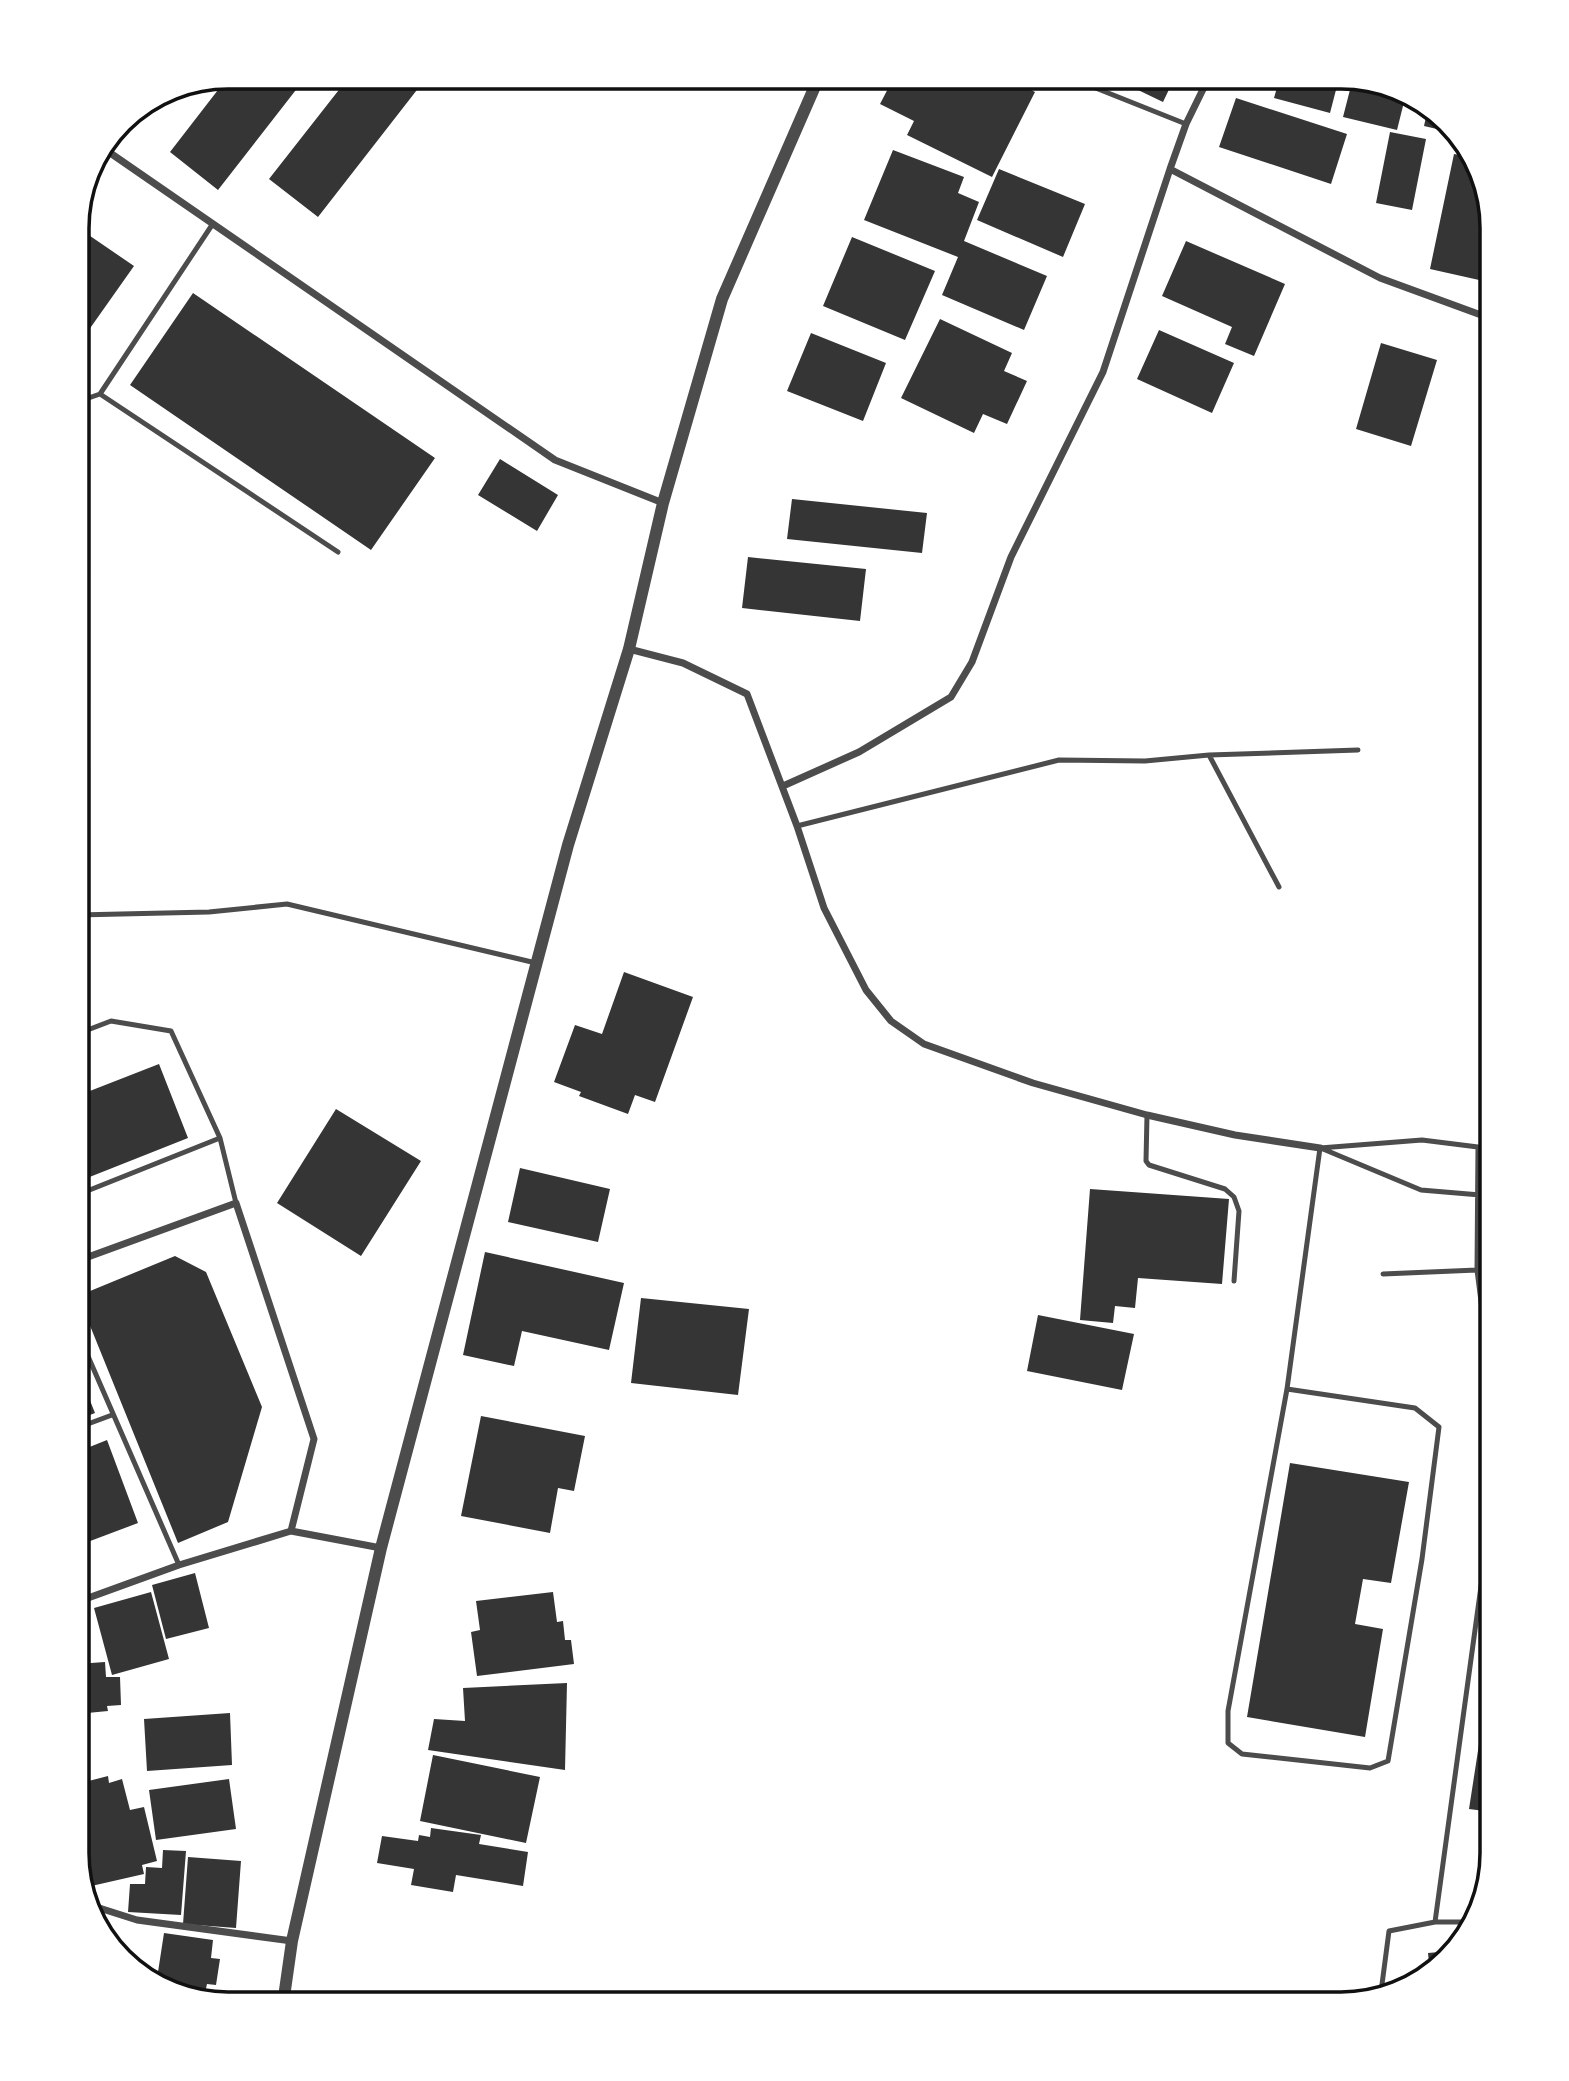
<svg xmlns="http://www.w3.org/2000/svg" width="1569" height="2081" font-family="Signika,sans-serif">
	<rect width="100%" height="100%" fill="#fff"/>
	<path fill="#353535" d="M228,77H306L218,190L170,152Z
		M349,77H427L318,217L269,179Z
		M894,77H1006L1035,92L992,177L907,135L914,121L880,104Z
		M1111,77H1175L1163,102Z
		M1280,77H1327L1325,83L1337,86L1330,113L1274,98Z
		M1353,78L1406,94L1397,130L1343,117Z
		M1236,98L1347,134L1331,184L1219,147Z
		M1428,108L1454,133L1424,126Z
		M1390,132L1426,139L1412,210L1376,203Z
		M893,150L964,177L958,193L979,202L964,241L1047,276L1024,330L942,295L958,257L864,220Z
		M1454,154L1471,157L1492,228V262L1488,282L1430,269Z
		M999,169L1085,204L1063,257L977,220Z
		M77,227L134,266L86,334L77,329Z
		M852,237L935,271L905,340L823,306Z
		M1186,241L1285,284L1254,356L1225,344L1232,327L1162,296Z
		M193,293L435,458L371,550L130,385Z
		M940,319L1012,353L1004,371L1027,381L1007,424L983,414L974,433L901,398Z
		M1159,330L1234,363L1212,413L1137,379Z
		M811,333L886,363L863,421L787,391Z
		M1381,343L1437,360L1411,446L1356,429Z
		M500,459L558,495L537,531L478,495Z
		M792,499L927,513L922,553L787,539Z
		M748,557L866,569L860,621L742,608Z
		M624,972L693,997L655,1102L635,1095L628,1114L579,1096L581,1092L554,1082L575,1025L602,1034Z
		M159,1064L188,1138L77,1182V1096Z
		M336,1109L421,1161L361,1256L277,1203Z
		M520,1168L610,1189L598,1242L508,1222Z
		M1090,1189L1229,1199L1222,1284L1138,1278L1135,1308L1115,1306L1113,1323L1080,1320Z
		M485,1252L624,1283L609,1350L522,1331L514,1366L463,1355Z
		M175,1256L206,1272L262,1407L228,1522L178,1543L78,1296Z
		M641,1298L749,1309L738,1395L631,1383Z
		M1038,1315L1134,1334L1122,1390L1027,1371Z
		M77,1368L95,1413L77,1420Z
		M481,1416L585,1436L574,1491L558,1488L550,1533L461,1516Z
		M107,1440L138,1523L77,1546V1452Z
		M1290,1463L1409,1482L1391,1583L1363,1579L1355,1624L1383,1629L1365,1737L1247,1717Z
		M195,1573L209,1628L166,1639L152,1585Z
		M151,1592L169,1659L112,1675L94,1608Z
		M553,1592L557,1622L563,1621L565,1640H571L574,1664L477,1676L471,1632L480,1630L476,1601Z
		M105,1662L106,1677H120L121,1705L107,1706L108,1711L77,1714V1664Z
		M1490,1673H1492V1812L1469,1809Z
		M567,1683L565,1770L428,1750L434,1719L465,1721L463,1688Z
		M230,1713L232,1765L147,1771L144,1719Z
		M433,1755L540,1777L526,1843L420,1821Z
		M108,1776L109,1783L122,1779L130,1810L144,1807L157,1861L142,1865L144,1874L87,1887L77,1853V1784Z
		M229,1779L236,1829L156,1840L149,1790Z
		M431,1828L481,1835L479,1844L528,1852L523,1886L456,1875L453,1892L411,1885L414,1869L377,1863L382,1836L418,1841L419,1835L430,1837Z
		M163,1850L186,1851L181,1915L128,1912L130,1884H145L146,1867L162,1868Z
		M188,1857L241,1861L236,1928L183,1924Z
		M164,1933L213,1940L211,1958L220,1959L216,1985L207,1984L204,1998L156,1985Z
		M1451,1951L1430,1973L1428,1953Z"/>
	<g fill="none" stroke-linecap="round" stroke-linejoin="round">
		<path stroke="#4c4c4c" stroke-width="5" d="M1068,77L1186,124
			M100,394L338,552
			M77,402L100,394L212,225
			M1209,755L1279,887
			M797,826L1059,760L1145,761L1209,755L1358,750
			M77,915L209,912L287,904L536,963
			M77,1034L111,1021L171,1031L220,1138L236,1203
			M1147,1115L1146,1161L1149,1165L1225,1189L1234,1197L1239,1211L1234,1281
			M1320,1148L1422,1140L1478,1147L1477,1270L1486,1341L1492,1357
			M1323,1149L1421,1190L1492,1196
			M77,1195L220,1138
			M1383,1274L1477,1270
			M77,1331L179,1565
			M1287,1389L1415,1408L1439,1427L1422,1559L1388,1761L1370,1768L1242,1754L1228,1743V1711L1287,1389L1320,1148
			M77,1428L112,1415
			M1435,1922L1492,1506
			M1381,1992L1389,1931L1435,1922H1473
			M631,2004L633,2001"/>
		<path stroke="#4c4c4c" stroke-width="7" d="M103,148L555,460L663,503
			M1170,169L1380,278L1492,319
			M629,649L683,663L747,694L797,826L824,908L866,990L891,1021L924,1044L1033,1083L1147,1115L1235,1135L1320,1148
			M783,786L859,752L951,697L972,662L1011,557L1103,372L1170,169L1186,124L1209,77
			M77,1261L236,1203L314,1439L291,1531
			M77,1602L179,1565L291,1531L381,1548
			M93,1906L137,1920L292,1941"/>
		<path stroke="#4c4c4c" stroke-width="12" d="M283,2004L292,1941L381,1548L568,845L629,649L663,503L722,299L819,77"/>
	</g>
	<path d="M0 0H1569V2081H0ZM228 89H1341A139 139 0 0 1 1480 228V1853A139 139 0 0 1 1341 1992H228A139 139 0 0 1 89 1853V228A139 139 0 0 1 228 89Z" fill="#fff" fill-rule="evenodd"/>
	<path fill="none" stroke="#111" stroke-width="3.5" d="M228 89H1341A139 139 0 0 1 1480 228V1853A139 139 0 0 1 1341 1992H228A139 139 0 0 1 89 1853V228A139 139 0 0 1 228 89Z"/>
</svg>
